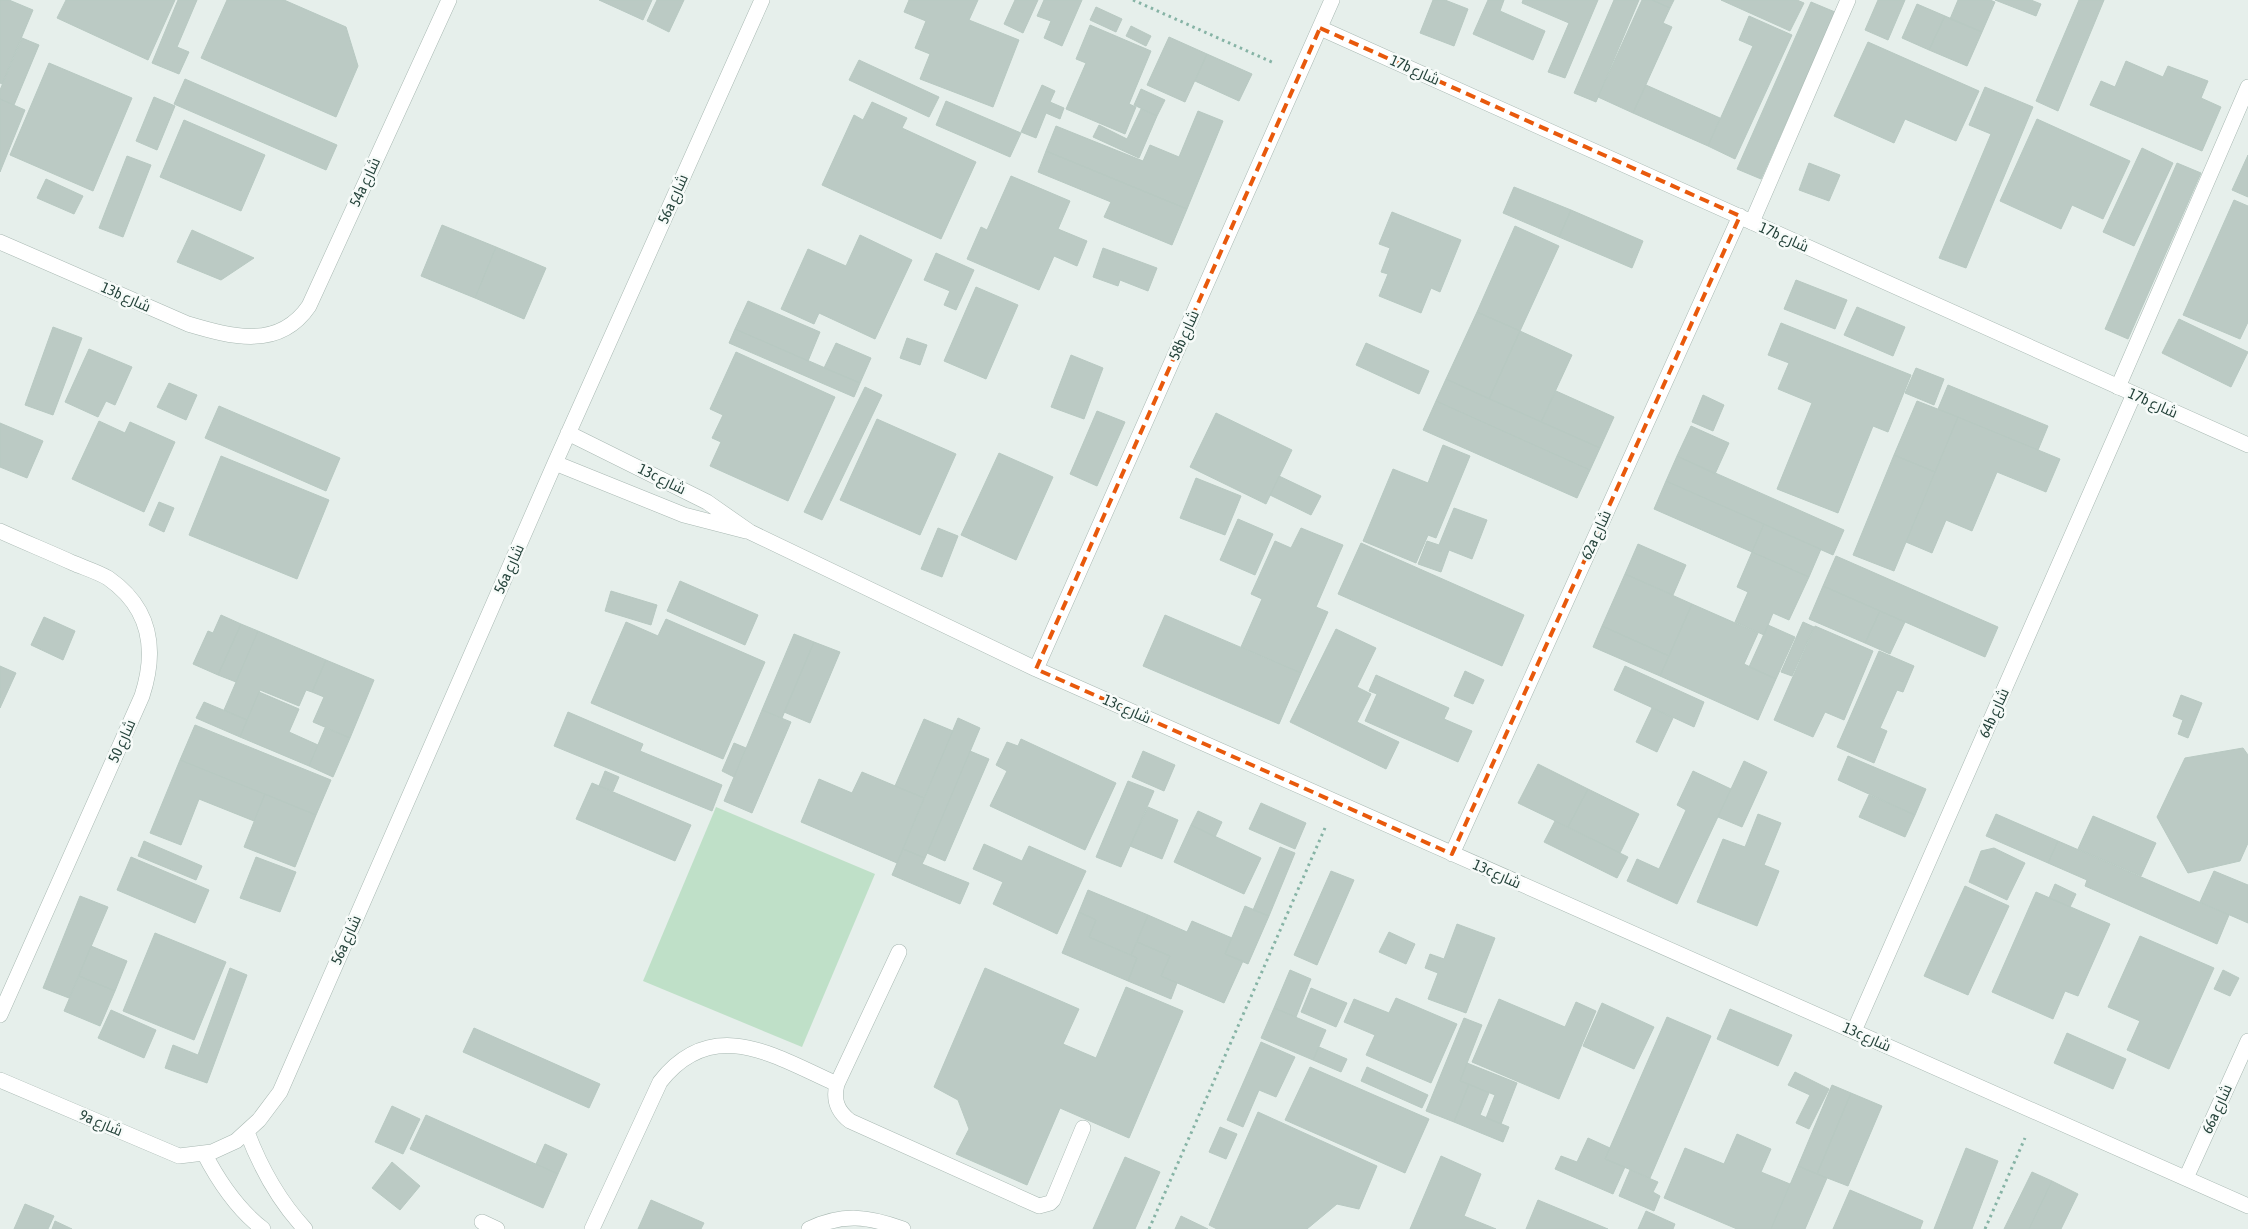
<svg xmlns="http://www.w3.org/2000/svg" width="2248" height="1229" font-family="'Asap Condensed',Cairo,sans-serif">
	<rect width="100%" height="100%" fill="#e6efeb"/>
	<path fill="#bfe0c8" d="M716,807L875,874L802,1047L643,981Z"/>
	<path fill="#bbcac4" stroke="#b8c9c2" d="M0,0H9L33,10L2,84L0,83Z
		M66,0H175L148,60L57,18Z
		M178,0H197L177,47L189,52L179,74L152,63Z
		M227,0H284L346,27L358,66L336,117L201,58Z
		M599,0H652L643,20Z
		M657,0H684L669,32L647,21Z
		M909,0H978L969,20L1019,40L993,107L920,79L930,54L915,48L926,21L904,12Z
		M1015,0H1038L1023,33L1004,24Z
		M1044,0H1082L1062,46L1044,38L1051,21L1037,16Z
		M1433,0H1445L1468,9L1454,46L1420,33Z
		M1488,0H1504L1500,11L1545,31L1533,60L1473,34Z
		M1523,0H1598L1565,78L1548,72L1569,23L1522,3Z
		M1614,0H1639L1596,102L1574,93Z
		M1642,0H1652L1670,8L1663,23L1672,27L1633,113L1598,97Z
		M1652,0H1674L1670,8Z
		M1721,0H1797L1804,3L1790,31Z
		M1878,0H1905L1888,40L1865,30Z
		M1958,0H1990L1995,2L1982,32L1950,19Z
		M1995,0H2031L2041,4L2036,16Z
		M2079,0H2104L2058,111L2036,101Z
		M1811,2L1835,12L1761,179L1737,169Z
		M1917,4L1945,16L1929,50L1902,38Z
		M1096,7L1122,19L1116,32L1090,20Z
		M1749,16L1792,35L1735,159L1708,146L1753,46L1739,40Z
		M1945,16L1982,32L1967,66L1929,50Z
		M1090,25L1151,51L1129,104L1136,107L1125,134L1066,109L1086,63L1076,59Z
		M1131,26L1151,36L1146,46L1126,36Z
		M1169,37L1207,54L1185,102L1147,85Z
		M22,38L39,45L14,105L0,99V90Z
		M1868,42L1979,91L1956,141L1905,119L1894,143L1834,116Z
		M1207,54L1252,74L1239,101L1195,81Z
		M859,60L939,97L929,117L849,80Z
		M2126,61L2163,77L2168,66L2208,81L2201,98L2221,107L2202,151L2090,105L2101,81L2115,87Z
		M49,63L132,98L93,191L10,155Z
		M185,79L337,145L326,170L174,104Z
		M1042,85L1055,91L1050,102L1064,108L1060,119L1046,113L1036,138L1021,132Z
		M1646,85L1720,118L1708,146L1633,113Z
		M1985,87L2033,107L1966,268L1939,258L1991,134L1969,125Z
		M1141,89L1165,100L1157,116L1134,105Z
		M154,97L175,106L157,150L136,141Z
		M0,99L25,110L0,172Z
		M946,101L1021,133L1010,157L936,125Z
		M872,102L907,118L902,128L976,162L941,239L822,185L854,115L863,120Z
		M1141,109L1157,116L1139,158L1093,137L1099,125L1127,139Z
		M1198,111L1223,121L1187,209L1046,151L1056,126L1143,161L1150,145L1179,157Z
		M2037,119L2130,161L2103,219L2072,205L2061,229L2000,201Z
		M184,120L265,155L241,211L160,177Z
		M2142,148L2173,163L2134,246L2103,232Z
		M1046,151L1187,209L1172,245L1104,217L1111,202L1038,172Z
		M2248,155V197L2232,190Z
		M127,156L151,165L123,237L99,228Z
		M1809,163L1840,175L1829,201L1799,190Z
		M2177,163L2201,173L2128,339L2105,329Z
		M1011,176L1070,201L1058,229L1087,241L1077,266L1054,256L1039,290L967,259L981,227L987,230Z
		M46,179L83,196L74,214L37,198Z
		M1514,187L1571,210L1559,237L1503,213Z
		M2234,200L2248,206V322L2240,339L2183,315Z
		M1571,210L1643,241L1632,268L1559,237Z
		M1392,212L1461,240L1440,292L1431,288L1421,313L1379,296L1388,274L1381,272L1390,248L1379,244Z
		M442,225L496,247L475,298L421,276Z
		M1515,226L1559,246L1520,331L1477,312Z
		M192,230L254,258L221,280L177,262Z
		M860,235L912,260L875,339L819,313L814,324L781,309L808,249L846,266Z
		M496,247L546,268L524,319L475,298Z
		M1103,248L1157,268L1148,291L1120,280L1118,286L1093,277Z
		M936,253L974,270L956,310L944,305L950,291L924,280Z
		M1796,280L1847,300L1835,329L1784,309Z
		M976,287L1018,305L986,379L944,361Z
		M748,301L820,332L808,361L735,329Z
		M1857,307L1905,327L1893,356L1844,335Z
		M1477,312L1520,331L1489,399L1446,379Z
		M2179,319L2248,352L2231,387L2162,353Z
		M1781,323L1911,375L1888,432L1873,426L1838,513L1777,489L1812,403L1778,389L1789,363L1768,355Z
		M53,327L82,338L53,415L25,405Z
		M735,329L860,383L854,397L729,343Z
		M1520,331L1572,355L1541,422L1489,399Z
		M907,338L927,345L920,365L900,358Z
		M836,343L871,358L860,383L824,368Z
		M1366,343L1429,371L1419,394L1356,365Z
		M89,349L132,367L115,405L106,401L98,417L65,402Z
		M736,352L835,397L788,501L710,466L721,442L712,438L723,415L710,409Z
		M1071,355L1103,368L1084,419L1051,407Z
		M1916,368L1944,379L1934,405L1905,393Z
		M1446,379L1600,448L1590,470L1436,401Z
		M169,383L197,395L186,420L157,407Z
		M1948,385L2048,426L2038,450L1938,409Z
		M865,387L882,395L822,520L804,512Z
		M1556,391L1614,417L1600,448L1541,422Z
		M1703,395L1724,405L1713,431L1692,422Z
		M1436,401L1590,470L1577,498L1423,430Z
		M1917,401L1958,417L1935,472L1894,455Z
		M219,406L340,458L326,491L205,438Z
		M1097,411L1125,422L1097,486L1070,474Z
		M1216,413L1292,450L1266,504L1190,467Z
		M1958,417L2060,459L2046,492L1997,472L1972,531L1946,520L1932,553L1906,542Z
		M877,419L956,454L920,535L840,500Z
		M99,421L125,433L130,422L175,442L144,512L72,479Z
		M0,423L43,441L27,478L0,467Z
		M1691,426L1729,443L1715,474L1677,456Z
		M1443,445L1470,456L1436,538L1428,535L1416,563L1363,541L1393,469L1428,483Z
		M999,453L1053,477L1016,560L961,535Z
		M1894,455L1935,472L1894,571L1853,555Z
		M221,456L329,500L297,579L189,535Z
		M1677,456L1844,530L1833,555L1666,481Z
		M1279,476L1321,496L1311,515L1270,495Z
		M1196,478L1241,496L1225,535L1180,518Z
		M1666,481L1764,524L1752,552L1654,509Z
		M159,502L174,508L164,532L149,525Z
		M1454,508L1487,520L1472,559L1449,550L1441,572L1418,564L1427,541L1439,545Z
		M1238,519L1273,534L1255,575L1220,560Z
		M1764,524L1821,549L1809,577L1752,552Z
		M938,528L958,536L942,577L921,569Z
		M1301,528L1343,545L1316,607L1328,612L1301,673L1241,647L1262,599L1251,594L1275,541L1291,548Z
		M1361,543L1524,615L1502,666L1338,594Z
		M1638,544L1686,565L1673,595L1625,574Z
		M1752,552L1809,577L1789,620L1773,613L1764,635L1735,622L1748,592L1737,587Z
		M1836,556L1998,627L1985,657L1823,586Z
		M1625,574L1692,604L1669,656L1602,626Z
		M680,581L758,615L745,645L667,611Z
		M1823,586L1880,611L1865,643L1809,619Z
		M611,591L657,605L651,625L605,611Z
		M1692,604L1758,633L1744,664L1776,679L1758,720L1660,676Z
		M1880,611L1905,622L1890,654L1865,643Z
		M221,615L241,624L218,675L193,664L208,631L213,633Z
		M1165,615L1301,673L1279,724L1143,666Z
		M44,617L75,631L63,660L31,645Z
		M666,619L765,662L723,759L591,703L626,622L658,636Z
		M1803,622L1814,627L1792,676L1781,672Z
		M241,624L258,631L236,682L218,675Z
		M1768,625L1795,637L1776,679L1749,667Z
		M1602,626L1669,656L1660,676L1593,647Z
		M1815,626L1873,651L1844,720L1825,712L1813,737L1774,720Z
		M1336,629L1376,648L1357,687L1371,694L1357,722L1399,742L1386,769L1290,722Z
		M258,631L326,660L312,692L306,690L299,706L260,690L247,720L224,710Z
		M794,634L814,642L782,718L762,710Z
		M814,642L840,652L810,723L784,712Z
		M1879,651L1914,666L1903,692L1897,690L1880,728L1887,731L1874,763L1837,747Z
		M326,660L374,680L350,738L313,722L324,697L312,692Z
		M0,666L16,673L0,708Z
		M1625,666L1704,702L1694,727L1614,690Z
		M1465,671L1484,680L1473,704L1454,696Z
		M1376,675L1449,708L1444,719L1472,731L1458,762L1365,721L1377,694L1369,691Z
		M259,692L299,709L289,732L318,745L309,766L240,737Z
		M2181,695L2202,703L2188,738L2178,734L2183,720L2173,716Z
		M204,702L247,720L240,737L196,718Z
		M1652,708L1673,718L1657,752L1636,742Z
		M762,710L791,722L752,813L724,801Z
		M568,712L643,744L640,751L722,785L712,811L554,746Z
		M958,718L980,728L925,858L903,849Z
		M924,719L953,731L924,798L895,786Z
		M195,725L331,780L316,815L180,760Z
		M325,728L350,738L333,777L309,766Z
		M1021,739L1116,783L1085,850L990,806L1007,771L996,765L1007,742L1018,746Z
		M734,743L746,748L734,777L722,771Z
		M2243,748L2248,755V843L2240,861L2188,873L2157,817L2185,758Z
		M970,751L989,759L945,861L927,853Z
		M1143,751L1175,765L1164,791L1132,777Z
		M1848,756L1926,789L1915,815L1838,780Z
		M180,760L265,794L254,821L199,799L181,845L150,833Z
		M1744,761L1767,772L1742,827L1718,817Z
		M1538,764L1588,789L1568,827L1518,803Z
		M605,771L619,777L613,791L599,786Z
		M1693,771L1731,789L1677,904L1627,881L1637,859L1659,869L1686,810L1677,805Z
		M862,772L924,798L897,863L801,822L819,779L852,793Z
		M1128,781L1154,791L1121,867L1096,857Z
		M592,783L691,825L675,861L576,819Z
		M1588,789L1639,814L1620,853L1568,827Z
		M265,794L316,815L295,867L244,847Z
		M1869,795L1915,815L1905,837L1859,817Z
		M1261,803L1306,823L1295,849L1249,829Z
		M1148,807L1178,820L1162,859L1130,846Z
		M1198,811L1222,822L1215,837L1191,825Z
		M1758,814L1781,823L1764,865L1779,871L1757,926L1697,902L1723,839L1745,847Z
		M1996,814L2058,841L2048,863L1986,836Z
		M2093,816L2156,843L2141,876L2078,849Z
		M1555,821L1628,857L1617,878L1544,842Z
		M1191,825L1261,858L1244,894L1174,862Z
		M144,841L202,866L196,880L138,856Z
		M2058,841L2229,915L2217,944L2085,886L2087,880L2048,863Z
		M984,844L1022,861L1029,846L1086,871L1057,934L993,904L1003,882L973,869Z
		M1280,847L1295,853L1269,916L1253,910Z
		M1994,848L2025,863L2007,900L1969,882L1981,851Z
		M903,849L925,858L922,864L969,883L960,904L892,875Z
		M131,857L209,890L195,923L117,890Z
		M256,857L296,872L280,912L240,898Z
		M1331,871L1354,880L1317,965L1294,955Z
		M2214,871L2248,885V923L2200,902Z
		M2055,884L2076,894L2070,907L2049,898Z
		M1965,886L2009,906L1968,995L1924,976Z
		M1088,890L1148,915L1131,955L1089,937L1096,920L1079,912Z
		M2036,892L2110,924L2078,996L2065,991L2053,1019L1992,992Z
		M80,896L108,907L69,998L43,988Z
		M1245,906L1269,916L1248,964L1225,954Z
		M1079,912L1096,920L1089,937L1137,958L1128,981L1062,953Z
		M1148,915L1187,932L1192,921L1232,938L1225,954L1243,961L1224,1003L1161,976L1170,956L1137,942Z
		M1457,924L1495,938L1466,1013L1428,999L1438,973L1425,968L1430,954L1444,959Z
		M1389,932L1415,944L1406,964L1379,952Z
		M155,933L226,962L194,1040L123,1011Z
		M2140,936L2214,968L2169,1069L2127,1050L2140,1021L2108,1007Z
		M1137,942L1170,956L1161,976L1177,983L1171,999L1128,981L1137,958L1131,955Z
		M91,946L127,961L115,991L79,976Z
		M230,968L247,975L207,1083L165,1068L173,1045L198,1055Z
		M985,968L1079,1009L1063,1044L1096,1058L1126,987L1183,1011L1129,1138L1060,1108L1027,1185L956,1154L969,1129L958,1100L934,1087Z
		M1290,970L1311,979L1296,1017L1274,1008Z
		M2223,970L2239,978L2230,996L2214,989Z
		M79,976L115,991L100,1026L64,1011Z
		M1311,988L1347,1003L1336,1027L1301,1012Z
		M1396,998L1457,1024L1431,1083L1366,1055L1375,1035L1344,1022L1354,999L1389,1013Z
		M1499,999L1565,1027L1576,1002L1596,1011L1559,1099L1472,1062Z
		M1602,1003L1654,1027L1634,1069L1583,1046Z
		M1274,1008L1326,1030L1313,1060L1261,1038Z
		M1730,1009L1792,1035L1778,1066L1717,1039Z
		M111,1010L156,1030L144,1058L98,1038Z
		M1667,1017L1711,1036L1650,1178L1605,1159Z
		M1464,1018L1482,1025L1460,1081L1469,1084L1454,1122L1426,1111Z
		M474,1028L600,1084L589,1108L463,1052Z
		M2067,1033L2126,1059L2113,1089L2054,1063Z
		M1261,1042L1295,1057L1276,1097L1259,1090L1243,1127L1227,1120Z
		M1319,1047L1347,1059L1341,1072L1313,1060Z
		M1467,1063L1517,1083L1501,1124L1486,1118L1495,1095L1460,1081Z
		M1310,1067L1429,1119L1405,1173L1285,1120Z
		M1367,1067L1428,1095L1422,1108L1361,1081Z
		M1795,1072L1829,1089L1809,1129L1796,1123L1810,1095L1788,1085Z
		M1469,1084L1489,1093L1480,1115L1509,1127L1503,1142L1454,1122Z
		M1832,1085L1851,1093L1817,1174L1798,1166Z
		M1851,1093L1882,1106L1848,1186L1817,1174Z
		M392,1106L420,1119L403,1154L375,1142Z
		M1258,1112L1377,1166L1359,1209L1337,1204L1307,1229H1217L1209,1225Z
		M426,1115L558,1174L543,1208L410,1149Z
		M1220,1127L1237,1134L1226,1159L1209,1152Z
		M1737,1134L1771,1149L1761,1172L1790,1184L1771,1229H1737L1664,1198L1685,1148L1724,1164Z
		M1588,1138L1610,1148L1605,1159L1625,1167L1613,1194L1555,1169L1561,1156L1577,1162Z
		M545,1144L567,1154L558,1174L536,1164Z
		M1966,1148L1998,1161L1972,1229H1934Z
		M1441,1156L1481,1174L1464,1216L1496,1229H1410Z
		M1125,1157L1160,1172L1135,1229H1093Z
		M392,1162L420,1186L400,1210L372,1188Z
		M1798,1166L1827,1178L1805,1229H1771Z
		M1630,1170L1658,1182L1653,1192L1660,1196L1654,1211L1619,1196Z
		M2032,1172L2052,1181L2029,1229H2004Z
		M2052,1181L2078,1194L2061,1229H2029Z
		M1850,1190L1923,1221L1920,1229H1833Z
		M651,1200L704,1223L701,1229H638Z
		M1538,1200L1608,1229H1526Z
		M25,1204L54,1216L48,1229H14Z
		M1646,1211L1675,1224L1673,1229H1638Z
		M1181,1216L1208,1229H1175Z
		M55,1221L72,1229H52Z"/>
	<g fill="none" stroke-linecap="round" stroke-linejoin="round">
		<defs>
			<path id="service" d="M1752,222L1848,0
				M2118,387L2248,87
				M899,952L837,1084C833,1100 837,1111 850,1121L1039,1206L1050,1203L1053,1200L1083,1128
				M482,1222L497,1229
				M592,1229L660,1082C713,1014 776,1057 837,1084"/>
			<path id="minor" d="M1320,28L2248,445
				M0,242L188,324C232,337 279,350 309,306L449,0
				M568,433L707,502L750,532L1036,669L2248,1206
				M555,463L684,515L746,531
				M0,531C24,542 49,552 73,563C85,568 98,572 108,578C151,608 157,650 142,696L0,1015
				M1036,669L1332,0
				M1452,854L1740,216
				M1854,1031L2134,394
				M0,1080L179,1156L212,1152L236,1141L259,1120L280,1092L555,463L762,0
				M247,1132C261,1169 278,1200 305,1229
				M204,1153C219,1182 237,1209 263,1229
				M2186,1178L2248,1041
				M809,1229C843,1213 868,1216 903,1229"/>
		</defs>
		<use href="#service" stroke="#a8b8b2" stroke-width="16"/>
		<use href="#minor" stroke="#a8b8b2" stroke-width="16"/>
		<path stroke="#86b3a5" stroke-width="3" stroke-dasharray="2.5 4" stroke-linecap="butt" d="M1133,0L1274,63
			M1149,1229L1325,828
			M1985,1229L2025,1138"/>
		<use href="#service" stroke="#fff" stroke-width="15"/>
		<use href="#minor" stroke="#fff" stroke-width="15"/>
	</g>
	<path fill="none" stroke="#e8590c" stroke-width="4" stroke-dasharray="10 6" stroke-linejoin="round" d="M1320,28L1740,216L1452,854L1036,669Z"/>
	<g text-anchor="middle" stroke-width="5" stroke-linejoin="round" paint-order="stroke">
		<g font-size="15" fill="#24423a" stroke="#f7fbf9">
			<text transform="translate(1415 70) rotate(24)" y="5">17b شارع</text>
			<text transform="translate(365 182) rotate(-65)" y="5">54a شارع</text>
			<text transform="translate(673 199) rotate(-66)" y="5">56a شارع</text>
			<text transform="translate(1784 237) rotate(24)" y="5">17b شارع</text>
			<text transform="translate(126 297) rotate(24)" y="5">13b شارع</text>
			<text transform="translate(1184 335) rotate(-66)" y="5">58b شارع</text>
			<text transform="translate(2153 403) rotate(24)" y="5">17b شارع</text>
			<text transform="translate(662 479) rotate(26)" y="5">13c شارع</text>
			<text transform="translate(1596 535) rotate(-66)" y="5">62a شارع</text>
			<text transform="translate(509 569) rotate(-66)" y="5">56a شارع</text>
			<text transform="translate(1127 709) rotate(24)" y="5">13c شارع</text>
			<text transform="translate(1994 713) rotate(-66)" y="5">64b شارع</text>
			<text transform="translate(122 741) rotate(-66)" y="5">شارع 50</text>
			<text transform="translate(1497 874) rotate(24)" y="5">13c شارع</text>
			<text transform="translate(346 940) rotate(-66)" y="5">56a شارع</text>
			<text transform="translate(1867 1037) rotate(24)" y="5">13c شارع</text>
			<text transform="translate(2217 1109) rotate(-66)" y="5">66a شارع</text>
			<text transform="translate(101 1123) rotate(23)" y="5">9a شارع</text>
		</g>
	</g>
</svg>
